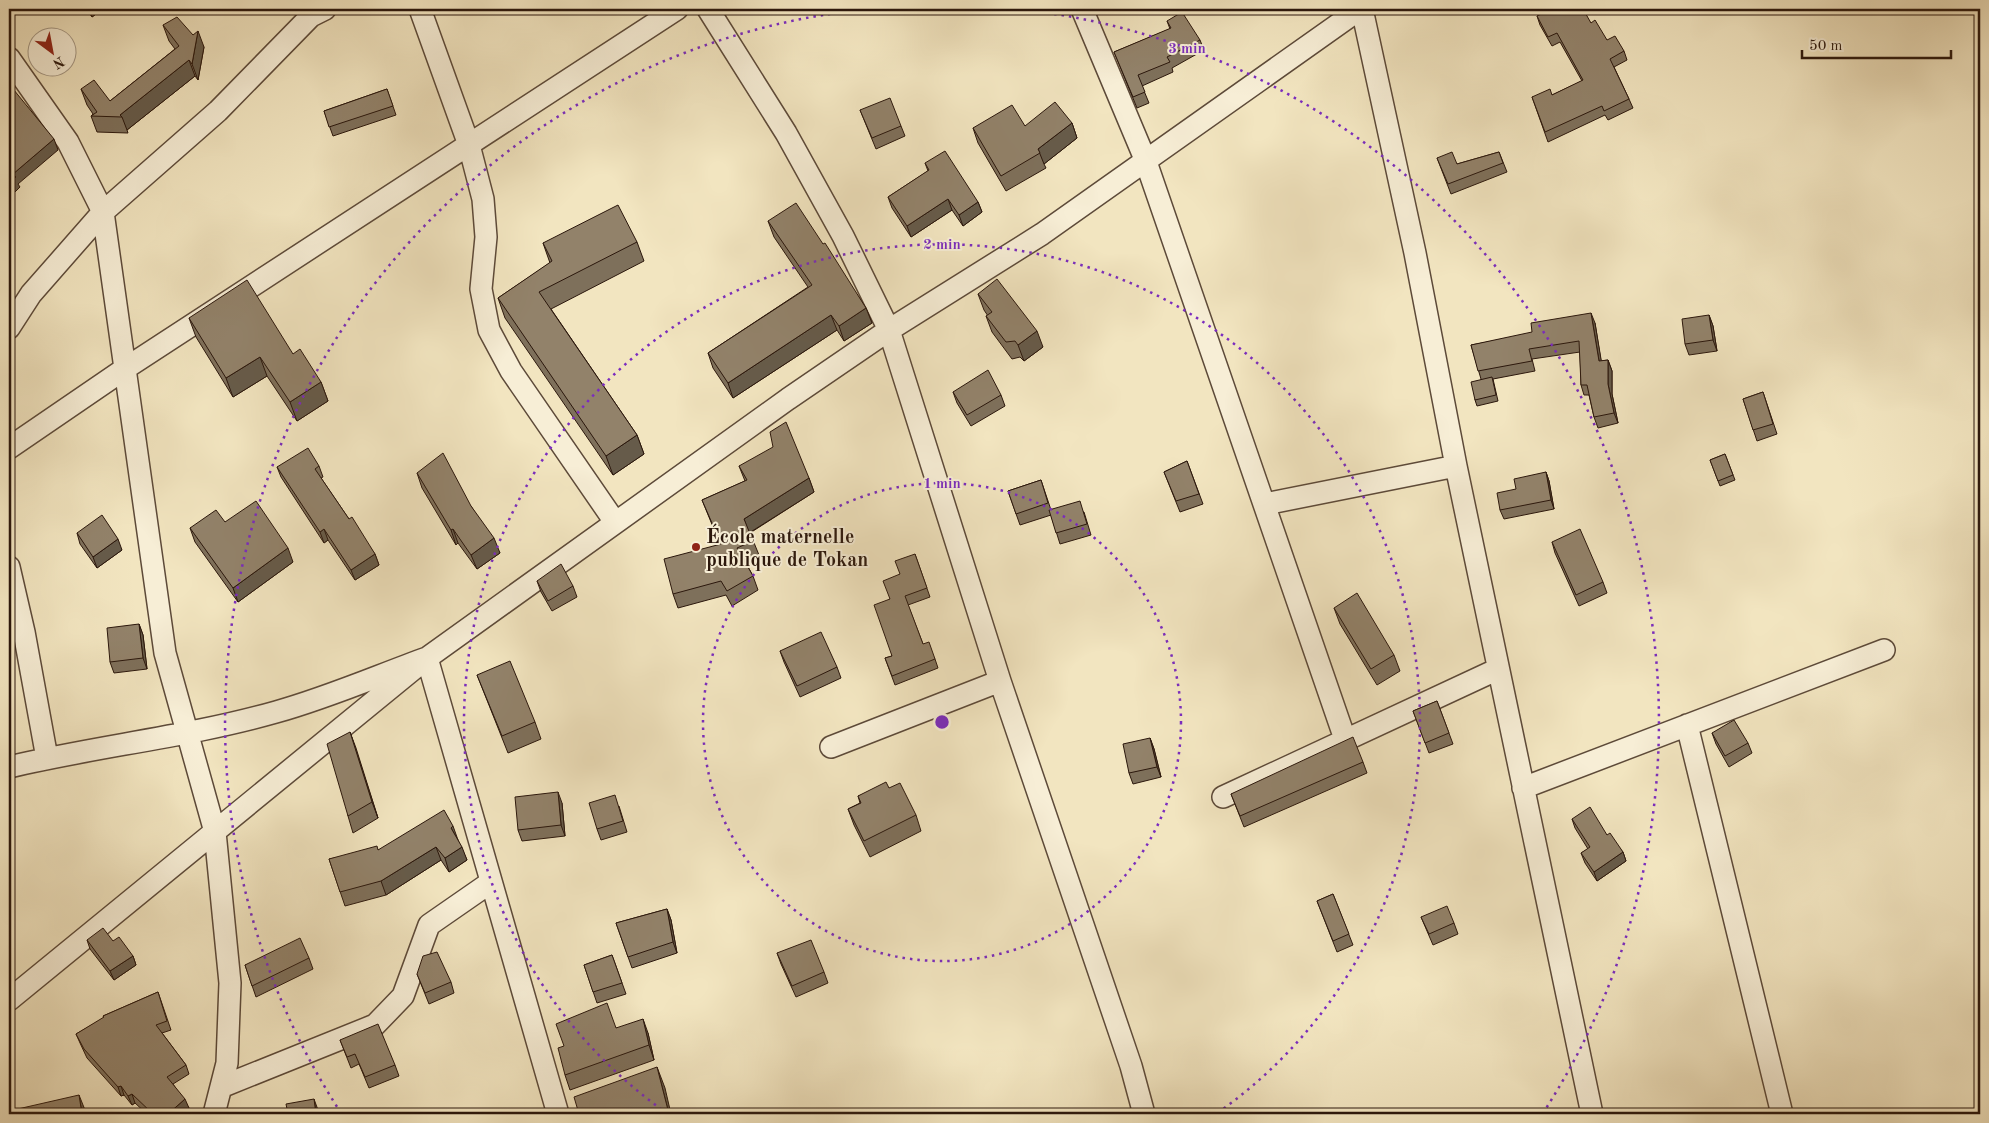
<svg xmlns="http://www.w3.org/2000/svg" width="1989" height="1123" font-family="'Old Standard TT',serif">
	<rect width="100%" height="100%" fill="#f2e5c0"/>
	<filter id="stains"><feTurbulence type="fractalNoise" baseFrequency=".004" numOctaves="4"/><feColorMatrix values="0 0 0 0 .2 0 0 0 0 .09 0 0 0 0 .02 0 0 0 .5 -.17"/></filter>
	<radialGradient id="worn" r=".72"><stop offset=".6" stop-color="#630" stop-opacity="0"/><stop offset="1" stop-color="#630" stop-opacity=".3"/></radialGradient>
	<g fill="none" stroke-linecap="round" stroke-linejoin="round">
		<defs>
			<path id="street" d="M420,9L469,145L483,199L486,237L481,289L489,330L511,371L615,522
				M708,9L786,133L843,236L889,330L1000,681L1131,1066L1144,1114
				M1082,9L1145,159L1345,739
				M1362,9L1415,253L1456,466L1592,1114
				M9,58L68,142L103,212L165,653L215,832L230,983L227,1063L214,1114
				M9,328L31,294L103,212L218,111L311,16L325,9
				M9,448L126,368L677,9
				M1265,504L1456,466
				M9,567L24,632L47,758
				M1687,725L1782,1114
				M831,747L1000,681
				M9,767C97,746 188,737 276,712C327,698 377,676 427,658L558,1114
				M1523,788L1884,650
				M1223,797L1498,669
				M9,1000L427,658L788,399L889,330L1042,234L1360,9
				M221,1087L375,1025L403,996L429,925L491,882"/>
		</defs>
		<use href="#street" stroke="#5d4a39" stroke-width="24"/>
		<use href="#street" stroke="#f7eed6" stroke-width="21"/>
	</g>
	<path fill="#7e705b" stroke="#2b170c" d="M86,9H103L92,17Z
		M1537,16L1591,23L1607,40L1624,51L1627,60L1614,67L1629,99L1633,108L1608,120L1605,115L1548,142L1532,97L1552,95L1582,81L1560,42L1552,46L1540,25Z
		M1167,21L1200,40L1204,50L1172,68L1173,72L1142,86L1149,103L1137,108L1114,52L1170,29Z
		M163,25L193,35L204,47L198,80L195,76L127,130L128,133L97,132L91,116L93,114L87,105L81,89L110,101L175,49L169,41Z
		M387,89L396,115L333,136L324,111Z
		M860,110L901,126L905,136L876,149Z
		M1072,123L1077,138L1044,164L1046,168L1006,191L978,143L973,128L1025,126Z
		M1499,152L1507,172L1451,194L1437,158L1457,164Z
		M925,163L978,202L982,212L963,226L952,210L911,237L892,208L888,197L928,171Z
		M768,221L823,244L866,308L872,323L844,341L837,330L733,398L713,368L708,353L808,287L774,237Z
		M637,242L644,261L551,309L637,435L644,454L613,475L505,318L498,298L550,263L543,243Z
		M978,294L1043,347L1024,361L1020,357L1012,359L992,332L986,316H988L984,310Z
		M1709,315L1713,326L1717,351L1689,355L1685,344Z
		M189,318L293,354L321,382L328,401L297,421L267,376L233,397L196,337Z
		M1595,323L1601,361L1608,360L1612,371V394L1618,423L1598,428L1594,417L1589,395H1584L1581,385L1580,352L1532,359L1535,371L1493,379L1498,401L1477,406L1475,400L1481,379L1471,345Z
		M953,392L1001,395L1005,406L971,426L957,403Z
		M1763,392L1777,434L1757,441L1743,399Z
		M1725,454L1735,480L1720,486L1710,460Z
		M1187,461L1203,504L1180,512L1164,472Z
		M319,466L323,477L321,478L349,519L375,554L379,565L355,580L328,540L324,543L281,477L277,467Z
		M739,466L809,478L814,492L750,533L759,555L745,561L753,576L758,590L732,606L726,595L678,608L673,594L720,544L702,500L745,481Z
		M1546,472L1549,481L1554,509L1504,519L1500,510L1516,489Z
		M417,473L471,506L500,553L477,569L458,543L456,545L422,488Z
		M1041,480L1051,510L1084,512L1091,535L1060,544L1051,515L1020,525L1008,491Z
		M225,522L293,562L238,602L195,542L190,528Z
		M77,533L122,550L97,568L80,544Z
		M1552,542L1603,582L1607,593L1579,606L1555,553Z
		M915,554L930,597L908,605L923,644L935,659L938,668L895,685L885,658L892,656L890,599L900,574Z
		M537,581L573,586L577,597L552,611L541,592Z
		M1334,608L1394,655L1400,671L1377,685L1340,624Z
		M139,624L143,635L147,669L114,673L110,662Z
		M780,651L837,667L841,678L800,697L784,662Z
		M477,675L535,722L541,739L508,753Z
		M1437,701L1453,744L1429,753L1413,711Z
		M350,732L378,818L353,833L348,816Z
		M1712,733L1748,743L1752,753L1729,767L1716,744Z
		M1150,738L1154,749L1161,777L1133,784L1129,773Z
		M1363,762L1367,773L1244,827L1231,794Z
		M889,788L916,815L921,831L870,857L854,825L848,809L860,803L858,796Z
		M562,803L565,836L522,841L518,830Z
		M619,806L627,832L601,840L597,829Z
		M1572,819L1607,835L1623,852L1626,861L1597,881L1585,863L1581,853L1588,849L1575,828Z
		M458,840L467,860L449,872L441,860L386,895L345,906L329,859L379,850Z
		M1333,894L1353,945L1337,952L1317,901Z
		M667,909L671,920L677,953L632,968L616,923Z
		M1421,917L1454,923L1458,934L1433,945Z
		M87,940L113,941L133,956L136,965L114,980L90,949Z
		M777,953L824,972L828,983L796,997L781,964Z
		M612,955L626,994L597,1003L584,965Z
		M309,958L313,969L256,997L245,965Z
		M417,974L451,982L454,993L429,1004Z
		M158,992L171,1030L162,1033L186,1065L189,1074L173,1084L189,1108L181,1114H147L135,1103L132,1105L124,1095L121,1096L87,1058L80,1043L76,1034L104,1018L103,1016Z
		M616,1028L648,1033L654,1060L570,1090L565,1075Z
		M340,1040L395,1065L399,1076L369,1088L359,1064L351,1068Z"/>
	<path fill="#665b4a" stroke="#2b170c" d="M89,9H103L92,17Z
		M198,31L204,47L198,80L192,64Z
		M189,60L195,76L127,130L122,117L120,115Z
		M1072,123L1077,138L1044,164L1038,149Z
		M54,139L58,150L18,184L20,187L9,198V183L13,174Z
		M948,199L952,210L911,237L907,226Z
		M978,202L982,212L963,226L959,215Z
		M866,308L872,323L844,341L839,326Z
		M1591,313L1595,323L1603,371L1599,361Z
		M831,315L837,330L733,398L728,383Z
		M1709,315L1713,326L1717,351L1713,340Z
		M1037,331L1043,347L1024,361L1018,345Z
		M260,357L267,376L233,397L226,378Z
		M1608,360L1612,371V394L1618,423L1614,413L1608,384Z
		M321,382L328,401L297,421L290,402Z
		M637,435L644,454L613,475L606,456Z
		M1546,472L1549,481L1554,509L1551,500Z
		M809,478L814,492L749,533L744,519Z
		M324,529L328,540L324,543L320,532Z
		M453,529L458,543L456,545L451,530Z
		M494,538L500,553L477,569L471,555Z
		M118,539L122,550L97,568L93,557Z
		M288,548L293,562L238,602L233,588Z
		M375,554L379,565L355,580L351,570Z
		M139,624L143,635L147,669L143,658Z
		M350,732L356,748L378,818L372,802Z
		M1150,738L1154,749L1161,777L1157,767Z
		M558,792L562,803L565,836L561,825Z
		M453,826L458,840L451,828Z
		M436,847L441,860L386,895L381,881Z
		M462,847L467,860L449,872L445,858Z
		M1623,852L1626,861L1597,881L1594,872Z
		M667,909L671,920L677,953L673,942Z
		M133,956L136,965L114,980L110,971Z
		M643,1019L648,1033L654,1060L649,1045Z
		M657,1067L665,1088L671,1114H669Z
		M121,1086L124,1095L121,1096L118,1087Z
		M132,1094L135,1103L132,1105L128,1096Z
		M79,1095L85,1110V1114H82Z
		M185,1099L189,1108L181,1114H168Z
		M314,1099L318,1110V1114H316Z"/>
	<path fill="#92826a" stroke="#2b170c" d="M1551,9H1583L1591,23L1595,20L1607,40L1615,36L1624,51L1610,59L1629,99L1604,111L1602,106L1545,132L1532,97L1550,89L1552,95L1583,80L1557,33L1548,37L1537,16Z
		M1182,12L1200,40L1167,57L1170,62L1138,75L1145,92L1133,97L1114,52L1171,28L1167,21Z
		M177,17L193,35L198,31L192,64L189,60L120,115L122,117L91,116L97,112L81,89L94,80L110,101L179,46L163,25Z
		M9,84L54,139L13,174L16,177L9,183Z
		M387,89L393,106L329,127L324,111Z
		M890,98L901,126L872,138L860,110Z
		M1055,102L1072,123L1038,149L1040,153L1001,176L973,128L1012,105L1025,126Z
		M945,151L978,202L959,215L948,199L907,226L888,197L929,170L925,163Z
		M1452,152L1457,164L1499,152L1503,163L1448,184L1437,158Z
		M796,203L823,244L825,243L866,308L839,326L831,315L728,383L708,353L812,285L768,221Z
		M618,205L637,242L539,292L637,435L606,456L498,298L552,261L543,243Z
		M997,279L1037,331L1018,345L1015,341L1006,342L986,316L992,312L978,294Z
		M247,280L293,354L300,349L321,382L290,402L260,357L226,378L189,318Z
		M1591,313L1599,361L1608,360V384L1614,413L1594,417L1587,385H1581L1579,341L1529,349L1532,361L1478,371L1471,345L1532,332L1531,323Z
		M1709,315L1713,340L1685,344L1682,319Z
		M988,370L1001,395L967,415L953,392Z
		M1492,377L1496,395L1475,400L1471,382Z
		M1763,392L1773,424L1753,430L1743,399Z
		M786,422L809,478L744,519L753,541L737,548L753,576L727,591L721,581L673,594L664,559L721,544L702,500L747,480L739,466L773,447L770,432Z
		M308,448L319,466L315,469L349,519L352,517L375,554L351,570L324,529L320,532L277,467Z
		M443,453L471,506L494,538L471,555L453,529L451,530L417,473Z
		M1725,454L1733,475L1718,481L1710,460Z
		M1187,461L1199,494L1176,501L1164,472Z
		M1546,472L1551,500L1500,510L1497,493L1516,489L1514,479Z
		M1041,480L1048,503L1016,514L1008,491Z
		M256,501L288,548L233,588L190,528L216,510L225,522Z
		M1080,501L1087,524L1056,533L1049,510Z
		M102,515L118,539L93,557L77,533Z
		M1580,529L1603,582L1576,595L1552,542Z
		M915,554L927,588L905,596L923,644L929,642L935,659L892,676L885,658L892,656L874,605L890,599L883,581L900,574L895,561Z
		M561,564L573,586L548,601L537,581Z
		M1357,593L1394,655L1371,669L1334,608Z
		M139,624L143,658L110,662L107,628Z
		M821,632L837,667L797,686L780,651Z
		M510,661L535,722L502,736L477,675Z
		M1437,701L1449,733L1425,743L1413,711Z
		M1734,720L1748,743L1725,756L1712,733Z
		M350,732L372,802L348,816L327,744Z
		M1353,737L1363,762L1240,816L1231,794Z
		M1150,738L1157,767L1129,773L1123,744Z
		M886,782L889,788L900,783L916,815L864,841L848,809L861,803L858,796Z
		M558,792L561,825L518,830L515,797Z
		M615,795L623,821L597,829L589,803Z
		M1590,807L1607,835L1610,833L1623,852L1594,872L1581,853L1590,847L1572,819Z
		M444,810L453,826L451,828L462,847L445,858L436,847L381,881L340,892L329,859L377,846L378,850Z
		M1333,894L1349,934L1333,941L1317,901Z
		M1447,906L1454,923L1429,934L1421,917Z
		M667,909L673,942L628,957L616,923Z
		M103,928L113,941L119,937L133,956L110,971L87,940Z
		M300,938L309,958L252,986L245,965Z
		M811,940L824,972L792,986L777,953Z
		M437,952L451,982L425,993L417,974L423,956Z
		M612,955L622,983L593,992L584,965Z
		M158,992L167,1021L156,1025L186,1065L167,1077L185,1099L168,1114H153L132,1094L128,1096L121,1086L118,1087L84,1049L76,1034L104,1017L103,1016Z
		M607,1003L616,1028L643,1019L649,1045L565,1075L558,1048L564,1046L556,1024Z
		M378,1024L395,1065L365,1077L355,1054L347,1057L340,1040Z
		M657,1067L669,1114H579L574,1097Z
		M79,1095L82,1114H9V1111Z
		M314,1099L316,1114H288L286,1104Z"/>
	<g fill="none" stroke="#7b2cbf" stroke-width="2.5" stroke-dasharray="2.5 5">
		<circle cx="942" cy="722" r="239"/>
		<path d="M668 1114A478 478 0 1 1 1216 1114"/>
		<path d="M341 1113A717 717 0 0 1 867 9M1017 9A717 717 0 0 1 1543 1113"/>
	</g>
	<circle fill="#8f2418" stroke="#f7eed6" stroke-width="2" cx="696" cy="547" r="5"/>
	<g text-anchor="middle" stroke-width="4" stroke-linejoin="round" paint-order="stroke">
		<g font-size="20" font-weight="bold" fill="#2b170c" stroke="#f7eed6" text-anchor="start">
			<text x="706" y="543">École maternelle<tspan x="706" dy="23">publique de Tokan</tspan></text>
		</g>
	</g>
	<circle cx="942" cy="722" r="8" fill="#7b2cbf" stroke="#f7eed6" stroke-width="2.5"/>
	<g font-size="15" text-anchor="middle" font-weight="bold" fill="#7b2cbf" stroke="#f7eed6" stroke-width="4" stroke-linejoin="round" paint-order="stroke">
		<text x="1187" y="53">3 min</text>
		<text x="942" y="249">2 min</text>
		<text x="942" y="488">1 min</text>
	</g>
	<rect width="1989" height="1123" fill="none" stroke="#f2e5c0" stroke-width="30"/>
	<rect x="10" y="10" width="1969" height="1103" fill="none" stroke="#2b170c" stroke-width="2.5"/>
	<rect x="15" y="15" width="1959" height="1093" fill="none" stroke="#2b170c"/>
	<g transform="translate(52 52) rotate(148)"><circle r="24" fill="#f7eed6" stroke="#a59885"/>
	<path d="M0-4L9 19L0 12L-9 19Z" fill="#8f2418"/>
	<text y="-8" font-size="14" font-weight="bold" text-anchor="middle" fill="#2b170c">N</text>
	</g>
	<path d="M1802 50v8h149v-8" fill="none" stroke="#2b170c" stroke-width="2.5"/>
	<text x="1809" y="50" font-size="15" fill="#2b170c" stroke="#f7eed6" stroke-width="4" paint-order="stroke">50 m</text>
	<rect width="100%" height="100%" filter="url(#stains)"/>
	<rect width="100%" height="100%" fill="url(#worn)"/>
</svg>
